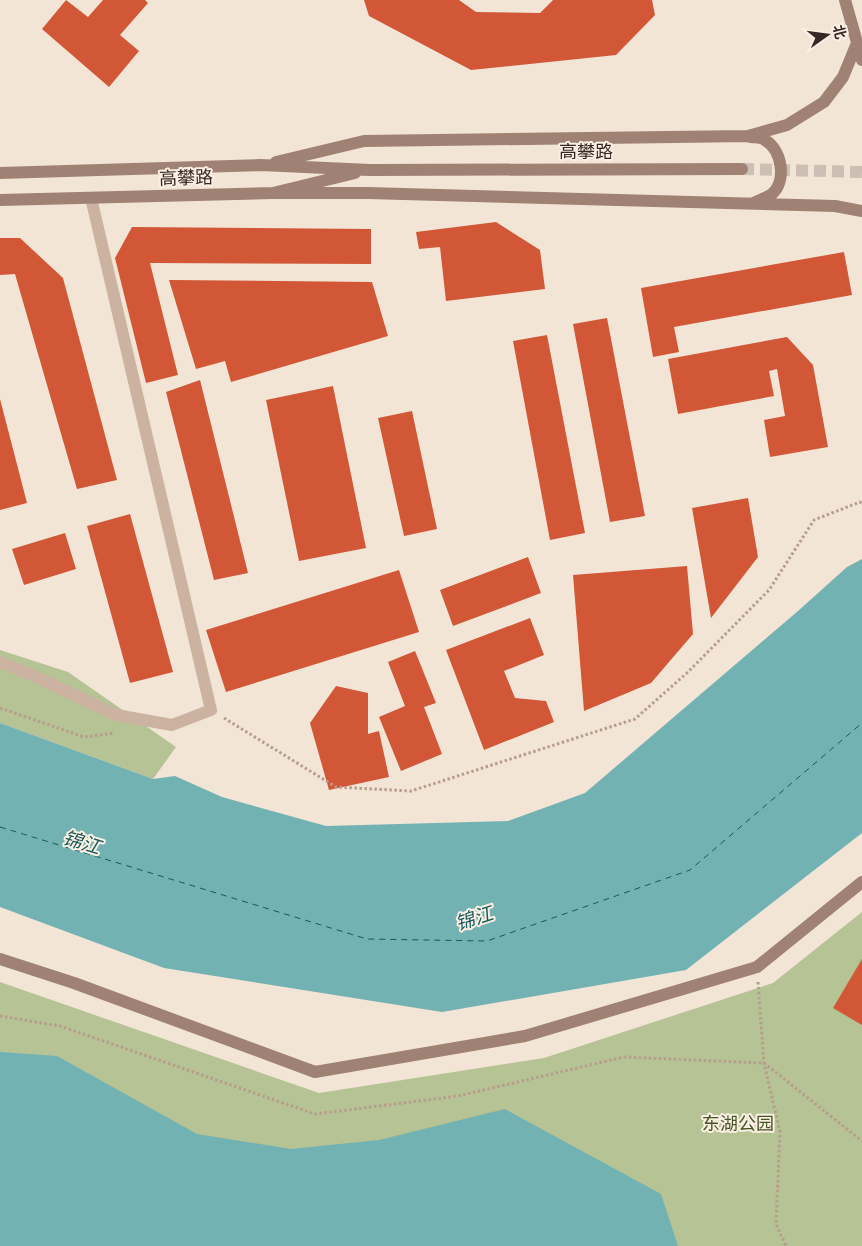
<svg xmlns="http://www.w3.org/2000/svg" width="862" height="1246" font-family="Overpass,'Noto Sans SC',sans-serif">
	<rect width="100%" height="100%" fill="#f3e5d6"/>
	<path fill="#b5c395" d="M0,650L68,672L176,747L153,779L0,723Z
		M862,912V1246H0V982L319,1093L544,1058L773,983Z"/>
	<path fill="#73b2b2" d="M862,559V833L686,970L442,1012L164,968L0,907V723L153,779L175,776L222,797L326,826L508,821L585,793L798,611L847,567Z
		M0,1052L57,1056L197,1134L291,1149L379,1140L505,1109L661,1194L678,1246H0Z"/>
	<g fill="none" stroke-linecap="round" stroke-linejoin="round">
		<path stroke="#17585a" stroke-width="1" stroke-dasharray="6 5" stroke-linecap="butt" d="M0,827L367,939L487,941L690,870L862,723"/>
	</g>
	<path fill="#d15736" d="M66,0L88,17L103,0H145L148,3L120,35L139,51L109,87L42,29Z
		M364,0H459L476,12L540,13L553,0H652L655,15L616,55L471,70L369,16Z
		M496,222L540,250L545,289L446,301L440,247L419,249L416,232Z
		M132,227L371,229V264L150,263L178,375L146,383L115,258Z
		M0,238H20L63,278L117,480L77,489L15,274L0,275Z
		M844,252L852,295L674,327L679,352L653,357L641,288Z
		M169,280L372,282L388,336L231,382L225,361L196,369Z
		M607,318L645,516L610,522L573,324Z
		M547,335L585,533L550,540L513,341Z
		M787,337L813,365L828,447L770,457L764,420L785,416L777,369L769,371L774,396L678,414L668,359Z
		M200,380L248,573L214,580L166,392Z
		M333,386L366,548L299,561L266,400Z
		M0,399L27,503L0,510Z
		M412,411L437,529L404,536L378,418Z
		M748,498L758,557L711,618L692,508Z
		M130,514L173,672L130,683L87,526Z
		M65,533L76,569L24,585L12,549Z
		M528,557L541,593L453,626L440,590Z
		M687,566L693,634L651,683L584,711L573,575Z
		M399,570L419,632L226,692L206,630Z
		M530,618L544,655L504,671L515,698L546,701L554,722L484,750L446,650Z
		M415,651L436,703L424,707L442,754L401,771L379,717L405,706L388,662Z
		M336,686L368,693V734L379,731L389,777L329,790L310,723Z
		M862,959V1025L833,1008Z"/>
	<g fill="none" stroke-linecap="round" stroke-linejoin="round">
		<path stroke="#cdbfb3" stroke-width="12" stroke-dasharray="12 6" stroke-linecap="butt" d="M742,169L862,172"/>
		<path stroke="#b89d8c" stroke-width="3" stroke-dasharray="2.5 2.5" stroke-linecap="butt" d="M0,708L84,737L115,733
			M224,718L336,787L411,791L635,719L688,672L769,590L814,520L860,502L862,504
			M758,982L764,1063L780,1132L776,1224L786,1246
			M0,1016L60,1026L315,1114L458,1096L624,1057L764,1063L862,1141"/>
		<path stroke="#ccb3a1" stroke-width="12" d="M0,662L34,676L116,715L172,725L211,710L91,198"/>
		<path stroke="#9f8273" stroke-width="12" d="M845,0L862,60
			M750,137C754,137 761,137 765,140C782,150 787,181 772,194C767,198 759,200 754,203
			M276,162L364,141L748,136L787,125L824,102L843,77L857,43
			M0,173L261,165L370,170L742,169
			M273,193H368L835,206L862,211
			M0,200L273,193L355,173
			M0,959L74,983L315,1072L525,1036L757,967L862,882"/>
	</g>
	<g text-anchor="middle" stroke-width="4" stroke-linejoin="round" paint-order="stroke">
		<g font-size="18" fill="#352925" stroke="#fbefe3">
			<text x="586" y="158">高攀路</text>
			<text transform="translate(186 178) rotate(-2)" y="6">高攀路</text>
		</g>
		<g font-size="18" fill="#465626" stroke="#fbefe3">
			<text x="738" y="1130">东湖公园</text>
		</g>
		<g font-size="19" font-style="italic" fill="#17585a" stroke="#fbefe3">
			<text transform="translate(82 842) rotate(17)" y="7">锦江</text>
			<text transform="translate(474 918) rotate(-18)" y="7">锦江</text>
		</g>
	</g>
	<g transform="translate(827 35) rotate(76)" stroke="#fbefe3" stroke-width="4" paint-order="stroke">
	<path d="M0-4L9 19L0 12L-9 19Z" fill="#352925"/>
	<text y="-8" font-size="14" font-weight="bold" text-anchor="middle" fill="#352925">北</text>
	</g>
</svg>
